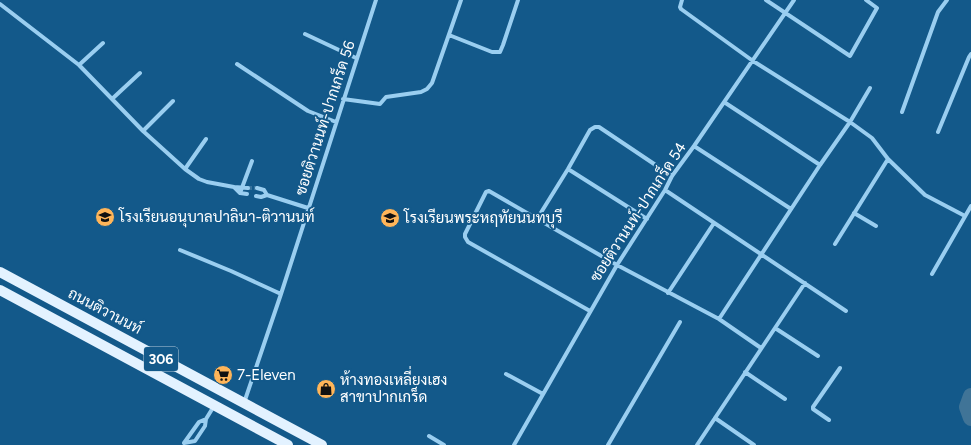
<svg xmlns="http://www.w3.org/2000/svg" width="971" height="445" font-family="Figtree,Sarabun,sans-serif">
	<rect width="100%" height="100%" fill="#13598a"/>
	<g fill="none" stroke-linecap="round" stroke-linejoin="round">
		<path stroke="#407497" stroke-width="16" d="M971,396L967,407L971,418"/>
		<path stroke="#36729c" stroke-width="4" stroke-dasharray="4 2" stroke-linecap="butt" d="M248,188H257"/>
		<path stroke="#9acef0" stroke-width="4" d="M682,0L680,7L681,9L753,61L850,122L872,138L888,159L925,195L965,216
			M766,0L850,56L877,8L866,0
			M0,4L79,65L143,131L185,169L199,179L207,182L234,187
			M305,34L356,58
			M449,35L492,52H500L503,45L518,0
			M237,64L308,111L336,122
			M79,65L103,43
			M112,99L140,73
			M343,99L380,104L386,97L421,92L427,89L432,83L461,0
			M724,102L820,165
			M902,112L938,12L947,0
			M143,131L173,101
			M938,132L969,57L971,54
			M694,146L791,209
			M185,169L206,139
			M568,169L647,219
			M665,190L846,311
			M240,193L252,161
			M247,194L240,193L234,187L248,188
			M267,195L308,208
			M256,196L261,197L267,195L264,190L257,188
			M854,213L876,226
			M537,219L568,169L590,130L595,127H599L672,176
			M835,244L888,159
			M180,250L231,271L281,294
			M932,274L971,206
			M668,293L714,223
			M590,311L468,242L465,237V234L486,192L489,191L617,265L719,319L761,348
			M719,319L820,165L850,122L870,88
			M775,328L818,356
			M745,372L785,399
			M506,374L543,394
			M244,403L281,294L376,0
			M715,418L754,445
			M829,420L813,409V407L840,368
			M429,436L444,445
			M184,443L195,441L205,426L206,419L214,406
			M184,443L199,422L206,419
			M514,445L617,265L665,190L672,176L694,146L794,0
			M608,445L680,322
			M697,445L805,283"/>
		<path stroke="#e3f2ff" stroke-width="10" d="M0,272L322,445
			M0,290L288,445"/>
	</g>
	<defs>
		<symbol id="school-disc" viewBox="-11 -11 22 22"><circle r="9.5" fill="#ffb559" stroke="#13598a"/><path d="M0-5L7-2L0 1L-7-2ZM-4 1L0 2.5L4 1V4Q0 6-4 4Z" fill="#111"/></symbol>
		<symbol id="supermarket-disc" viewBox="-11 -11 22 22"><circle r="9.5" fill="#ffb559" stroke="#13598a"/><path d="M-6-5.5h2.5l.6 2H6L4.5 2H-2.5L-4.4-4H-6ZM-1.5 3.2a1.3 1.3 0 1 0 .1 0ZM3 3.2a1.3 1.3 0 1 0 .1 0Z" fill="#111"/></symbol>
		<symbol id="shop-disc" viewBox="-11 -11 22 22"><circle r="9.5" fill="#ffb559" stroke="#13598a"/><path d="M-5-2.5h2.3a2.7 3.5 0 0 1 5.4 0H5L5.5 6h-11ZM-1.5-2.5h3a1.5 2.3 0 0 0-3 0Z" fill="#111"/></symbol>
	</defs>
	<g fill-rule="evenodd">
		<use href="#school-disc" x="94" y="206" width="22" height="22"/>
		<use href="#school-disc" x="379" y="207" width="22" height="22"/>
		<use href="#supermarket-disc" x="212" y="364" width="22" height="22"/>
		<use href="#shop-disc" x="315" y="378" width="22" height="22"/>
	</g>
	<g text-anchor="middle" stroke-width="4" stroke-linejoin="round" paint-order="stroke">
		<rect fill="#13598a" stroke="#b8cddc" stroke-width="1" x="144" y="347" width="34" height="24" rx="3"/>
		<g font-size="14" font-weight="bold" fill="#fff">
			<text x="161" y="364">306</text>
		</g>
		<g font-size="15" fill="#fff" stroke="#13598a">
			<text transform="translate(325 118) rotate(-72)" y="5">ซอยติวานนท์-ปากเกร็ด 56</text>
			<text transform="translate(638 212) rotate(-57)" y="5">ซอยติวานนท์-ปากเกร็ด 54</text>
			<text transform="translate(105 311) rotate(28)" y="5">ถนนติวานนท์</text>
		</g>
		<g font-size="15" fill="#fff" stroke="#13598a" text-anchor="start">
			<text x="119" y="222">โรงเรียนอนุบาลปาลินา-ติวานนท์</text>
			<text x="404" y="223">โรงเรียนพระหฤทัยนนทบุรี</text>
			<text x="237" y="380">7-Eleven</text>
			<text x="340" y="385">ห้างทองเหลี่ยงเฮง<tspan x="340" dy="17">สาขาปากเกร็ด</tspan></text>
		</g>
	</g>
</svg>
